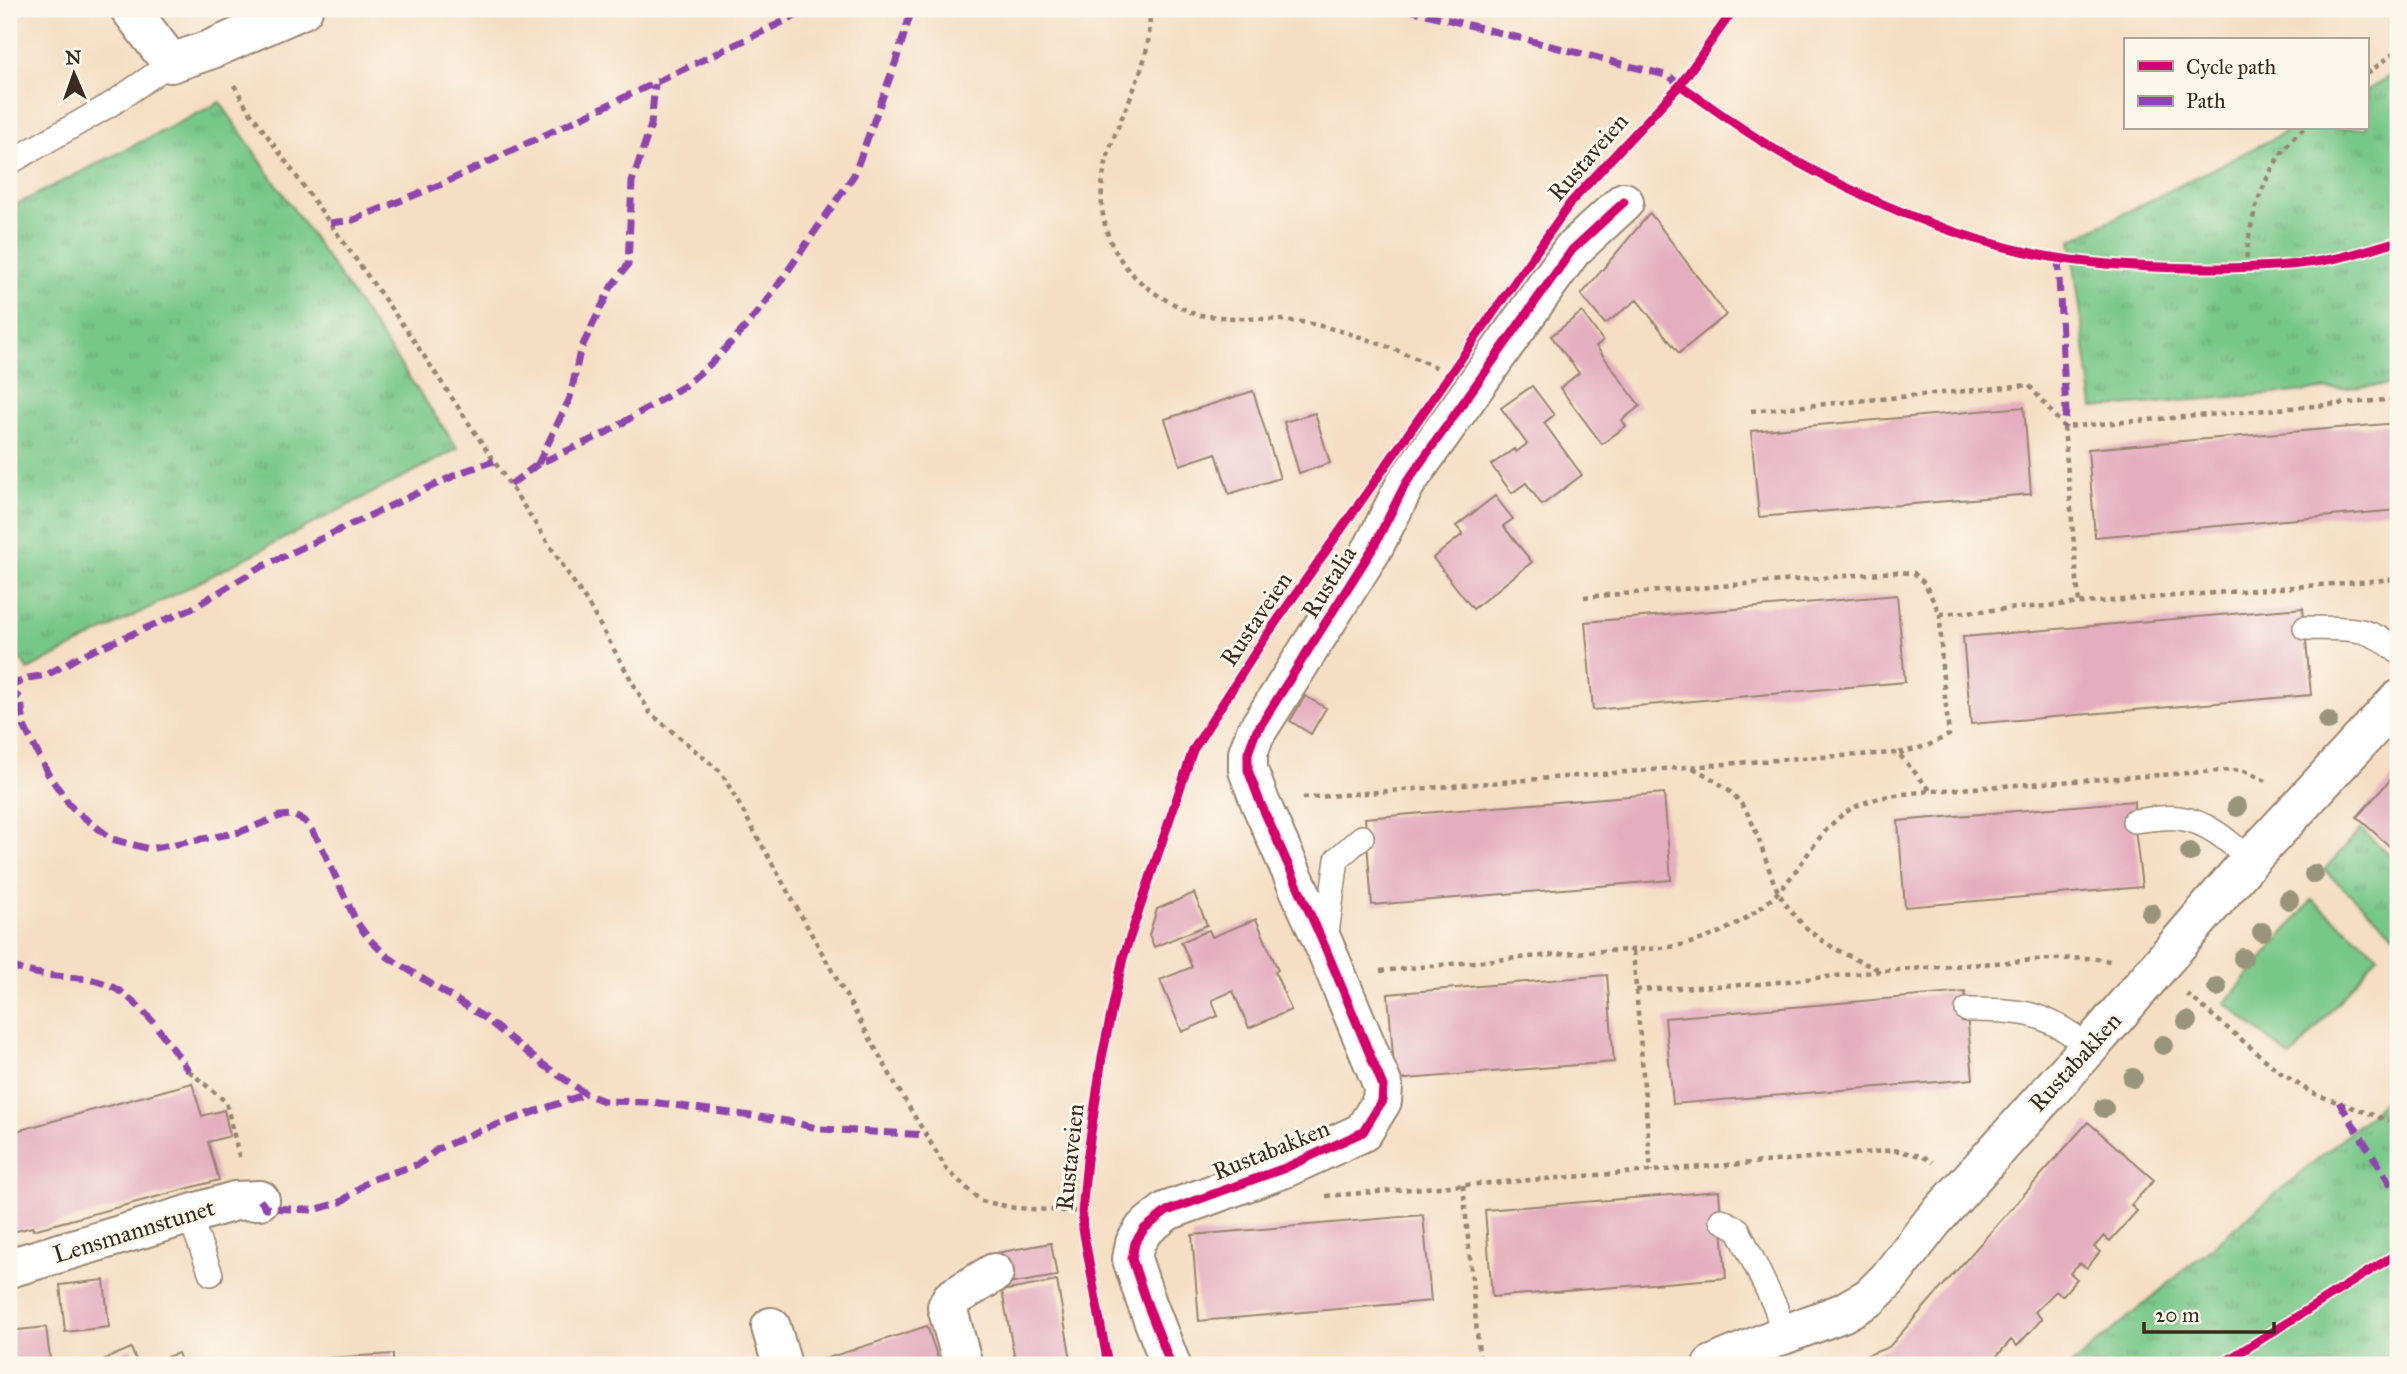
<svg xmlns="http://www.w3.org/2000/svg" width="2407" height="1374" font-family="'IM FELL Great Primer',serif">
	<defs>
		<pattern id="park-tufts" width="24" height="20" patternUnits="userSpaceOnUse" patternTransform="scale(1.75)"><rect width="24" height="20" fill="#77c788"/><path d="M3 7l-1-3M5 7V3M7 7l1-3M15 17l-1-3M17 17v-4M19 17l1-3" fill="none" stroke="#63a26f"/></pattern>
	</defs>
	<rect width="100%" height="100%" fill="#fbf7ec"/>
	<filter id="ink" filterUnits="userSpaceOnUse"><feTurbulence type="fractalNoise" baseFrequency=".0143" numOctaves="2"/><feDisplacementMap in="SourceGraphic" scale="14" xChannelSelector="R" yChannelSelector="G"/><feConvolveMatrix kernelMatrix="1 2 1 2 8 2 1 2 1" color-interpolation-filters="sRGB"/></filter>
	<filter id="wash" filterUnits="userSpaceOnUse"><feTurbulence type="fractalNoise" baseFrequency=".00686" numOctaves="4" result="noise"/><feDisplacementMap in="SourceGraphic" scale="28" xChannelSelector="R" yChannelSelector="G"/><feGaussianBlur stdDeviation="1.57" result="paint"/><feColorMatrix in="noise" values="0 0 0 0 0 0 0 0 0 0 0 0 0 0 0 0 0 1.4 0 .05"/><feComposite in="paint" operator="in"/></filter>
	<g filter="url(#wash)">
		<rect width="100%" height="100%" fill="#f5dec3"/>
		<path fill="url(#park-tufts)" stroke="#597853" stroke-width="2" d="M2398,70V384L2093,408L2071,240L2294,128H2367V91Z
			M220,102L458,449L28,670L9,643V208Z
			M2361,829L2398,863V938L2324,870Z
			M2398,1085V1355L2390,1365H2071L2371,1114Z"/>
		<path fill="#77c788" stroke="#597853" stroke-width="2" d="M2312,900L2378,955L2291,1058L2225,1003Z"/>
		<g id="blocks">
			<path fill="#e4aec0" d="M1650,213L1726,315L1679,353L1637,300L1605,324L1581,295Z
				M1582,312L1603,341L1596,346L1640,406L1622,420L1626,426L1602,444L1560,388L1579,373L1551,336Z
				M1532,386L1554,415L1544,423L1582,475L1542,505L1526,483L1512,493L1491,465L1514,449L1516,452L1527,444L1501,408Z
				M1253,391L1280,478L1229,494L1216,453L1180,465L1165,419Z
				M2024,407L2031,494L1759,517L1751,431Z
				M1315,413L1330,463L1299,473L1284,422Z
				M2398,423V510L2095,537L2088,449Z
				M1495,496L1513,519L1503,526L1532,562L1473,609L1433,558L1463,534L1456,526Z
				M1897,595L1905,682L1593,710L1585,622Z
				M2303,608L2311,695L1971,724L1963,637Z
				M1305,696L1326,708L1311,734L1290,721Z
				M2398,771V854L2357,817Z
				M1664,793L1671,880L1372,905L1365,818Z
				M2134,801V821L2142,887L1905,907L1898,821Z
				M1194,893L1207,925L1154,947L1149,935L1157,909Z
				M1256,919L1278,970L1275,972L1291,1010L1249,1028L1233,991L1212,1000L1218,1016L1182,1032L1160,980L1192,967L1181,942L1209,930L1212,937Z
				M1607,975L1614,1062L1395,1080L1388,994Z
				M1965,992L1973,1079L1673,1104L1665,1018Z
				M192,1083L202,1116L224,1110L230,1136L208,1142L219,1180L33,1230L32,1227L9,1233V1133Z
				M2088,1122L2154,1180L2131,1205L2137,1211L2110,1241L2104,1236L2094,1247L2100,1252L2087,1268L2080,1263L2070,1273L2077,1279L2062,1296L2056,1291L2035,1312L2042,1319L2017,1346L2011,1340L1989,1365H1842L1889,1347Z
				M1719,1191L1726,1278L1492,1297L1485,1210Z
				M1423,1215L1431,1301L1199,1321L1192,1235Z
				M1051,1243L1057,1276L1002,1285L996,1253Z
				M104,1280L109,1327L65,1332L60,1285Z
				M1057,1281L1072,1365H1016L1002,1291Z
				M927,1326L940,1365H823L821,1360Z
				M46,1327L50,1359L36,1361L37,1365H9V1331Z
				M131,1348L138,1365H105L103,1360Z
				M178,1353L181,1361L186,1360L188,1365H157L155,1361Z
				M393,1354V1365H311V1359Z"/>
		</g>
	</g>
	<g filter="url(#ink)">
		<use href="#blocks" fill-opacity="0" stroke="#988470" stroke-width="2"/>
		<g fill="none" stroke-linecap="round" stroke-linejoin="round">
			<defs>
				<path id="service" d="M9,163L113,103L171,63
					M2305,628C2344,629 2368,624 2398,652
					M2134,821C2148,820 2165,816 2179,818C2207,821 2230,842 2250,860
					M1326,941L1337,859L1362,837
					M1967,1010C2024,1011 2042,1010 2089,1047
					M189,1215L211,1274
					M1721,1220L1738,1229L1776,1308L1783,1335"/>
				<path id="minor" d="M130,9L171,63L212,49L303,9
					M9,1268L235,1201L260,1200
					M771,1327L782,1365
					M963,1365L947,1307L951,1299L994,1273
					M1171,1365L1146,1301L1132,1259L1135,1243L1144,1229L1167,1211L1285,1168L1363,1132L1382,1101L1383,1086L1325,947L1260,802L1248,770V753L1255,734L1373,548L1406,483L1572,250L1624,202
					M1712,1365L1783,1335L1842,1313L1870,1297L1888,1279L1933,1221L2101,1034L2250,860L2398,700"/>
			</defs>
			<use href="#service" stroke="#988470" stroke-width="26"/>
			<use href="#minor" stroke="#988470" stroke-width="42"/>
			<path stroke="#988470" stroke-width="4.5" stroke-dasharray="5 5" stroke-linecap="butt" d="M1149,9C1156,73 1107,124 1102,187C1098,242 1128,282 1176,305C1184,309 1192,314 1200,315C1236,320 1272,317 1307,323C1353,332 1396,349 1438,368
				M2367,74L2398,50
				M234,85L246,106L410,335L510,485L588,604L650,713L721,772L897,1087L947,1170L981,1201L1015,1208L1082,1212
				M2246,268C2247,220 2267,159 2304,128
				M1751,411L2029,385L2064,427L2398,399
				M2064,427L2079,603
				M1584,597L1895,572L1914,573L1925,584L1940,614L2398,579
				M1899,753L1927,746L1949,735L1942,668L1940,614
				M1693,768C1740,793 1748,806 1764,855C1769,868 1773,883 1780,895C1805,936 1837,952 1880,970
				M1303,798L1800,758L1898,753L1931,791L2231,770L2244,771L2266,781
				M1633,951L1651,1172
				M1380,971C1449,964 1518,958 1587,952C1625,949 1666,952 1703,939C1729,930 1760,912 1779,891C1806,863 1821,823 1857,806C1879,795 1906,794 1930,791
				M1636,990L1759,984L1883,971L2050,959L2091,958L2110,961
				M2187,994L2281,1073L2312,1093L2398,1124
				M189,1071L226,1102L240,1160
				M1463,1185L1480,1365
				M1326,1196C1515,1180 1705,1169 1894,1150L1921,1156L1933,1162"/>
			<use href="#service" stroke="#fff" stroke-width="23"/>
			<use href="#minor" stroke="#fff" stroke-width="38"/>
			<path stroke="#8e44ad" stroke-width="7" stroke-dasharray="14 7" stroke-linecap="butt" d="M1406,9L1669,76L1680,85
				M330,223L353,220L442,184L810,9
				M2058,258L2066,412L2064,427
				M538,464L570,398L580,351L611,287L628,265L632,182L651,125L655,84
				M510,485L538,464L604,434L684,386L715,360L748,324L771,295L854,175L896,61L912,9
				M9,687L28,678L47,675L80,656L191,609L261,567L462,472L494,461
				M9,690L21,699L24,726L48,774L73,809L112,839L149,849L240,832L280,816L292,815L305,821L319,841L356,921L369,939L388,957L485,1018L538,1061L586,1094L604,1101L652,1102L787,1121L821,1129L927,1135
				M9,965C34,976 61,976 88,979C136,986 163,1037 189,1071
				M2339,1102L2398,1196
				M260,1200L266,1208L314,1210L341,1202L370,1180L419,1164L438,1149L476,1132L586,1094"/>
			<defs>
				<path id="cycleway" d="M1680,85C1713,108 1746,133 1781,153C1866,201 1961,242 2057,258C2108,266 2159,268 2210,268C2250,268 2293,267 2332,259C2354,255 2376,247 2398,241
					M1108,1365L1083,1229L1082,1212L1087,1160L1102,1057L1123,958L1193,750L1262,642L1571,202L1680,85L1734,9
					M1171,1365L1146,1301L1132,1259L1135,1243L1144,1229L1167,1211L1285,1168L1363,1132L1382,1101L1383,1086L1325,947L1260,802L1248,770V753L1255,734L1373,548L1406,483L1572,250L1624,202
					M2220,1365L2398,1253"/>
			</defs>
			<use href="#cycleway" stroke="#fbf7ec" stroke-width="13"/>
			<use href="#cycleway" stroke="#d6006c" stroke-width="9"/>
		</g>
		<g fill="#99957a">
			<circle cx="2328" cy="721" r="10"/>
			<circle cx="2237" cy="807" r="10"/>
			<circle cx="2190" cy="852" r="10"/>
			<circle cx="2314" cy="874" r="10"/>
			<circle cx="2289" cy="900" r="10"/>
			<circle cx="2151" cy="913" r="10"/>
			<circle cx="2262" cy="932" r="10"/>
			<circle cx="2243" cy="958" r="10"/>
			<circle cx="2217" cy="987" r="10"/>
			<circle cx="2187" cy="1021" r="10"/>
			<circle cx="2163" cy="1045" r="10"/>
			<circle cx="2133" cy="1078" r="10"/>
			<circle cx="2104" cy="1108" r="10"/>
		</g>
	</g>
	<g text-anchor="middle" stroke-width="6" stroke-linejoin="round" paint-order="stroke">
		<g font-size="24" fill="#3b2a1e" stroke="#fbf7ec">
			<text transform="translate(1588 157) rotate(-49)" y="8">Rustaveien</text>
			<text transform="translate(1329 582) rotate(-58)" y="8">Rustalia</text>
			<text transform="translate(1256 619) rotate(-56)" y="8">Rustaveien</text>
			<text transform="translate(2075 1062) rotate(-48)" y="8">Rustabakken</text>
			<text transform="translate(1271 1150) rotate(-22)" y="8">Rustabakken</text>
			<text transform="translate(1070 1157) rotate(-84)" y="8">Rustaveien</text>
			<text transform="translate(134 1231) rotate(-17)" y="8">Lensmannstunet</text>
		</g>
	</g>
	<rect width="2407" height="1374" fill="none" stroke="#fbf7ec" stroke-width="35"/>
	<rect x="2124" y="38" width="245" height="91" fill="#fbf7ec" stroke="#aea59a" stroke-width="2"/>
	<rect x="2138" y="61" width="35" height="10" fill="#d6006c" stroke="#aea59a" stroke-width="2"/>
	<text x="2186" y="74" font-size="21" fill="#3b2a1e">Cycle path</text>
	<rect x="2138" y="96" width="35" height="10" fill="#8e44ad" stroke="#aea59a" stroke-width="2"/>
	<text x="2186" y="108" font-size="21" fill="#3b2a1e">Path</text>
	<g transform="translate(74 74) rotate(358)" stroke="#fbf7ec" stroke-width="5" paint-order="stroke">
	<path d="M0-5L12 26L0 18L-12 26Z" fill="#3b2a1e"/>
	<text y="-10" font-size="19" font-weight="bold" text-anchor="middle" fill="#3b2a1e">N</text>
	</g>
	<path d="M2144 1322v10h130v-10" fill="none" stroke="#3b2a1e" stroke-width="3.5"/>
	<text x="2155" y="1322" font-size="21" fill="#3b2a1e" stroke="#fbf7ec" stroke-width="5" paint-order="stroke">20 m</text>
</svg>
